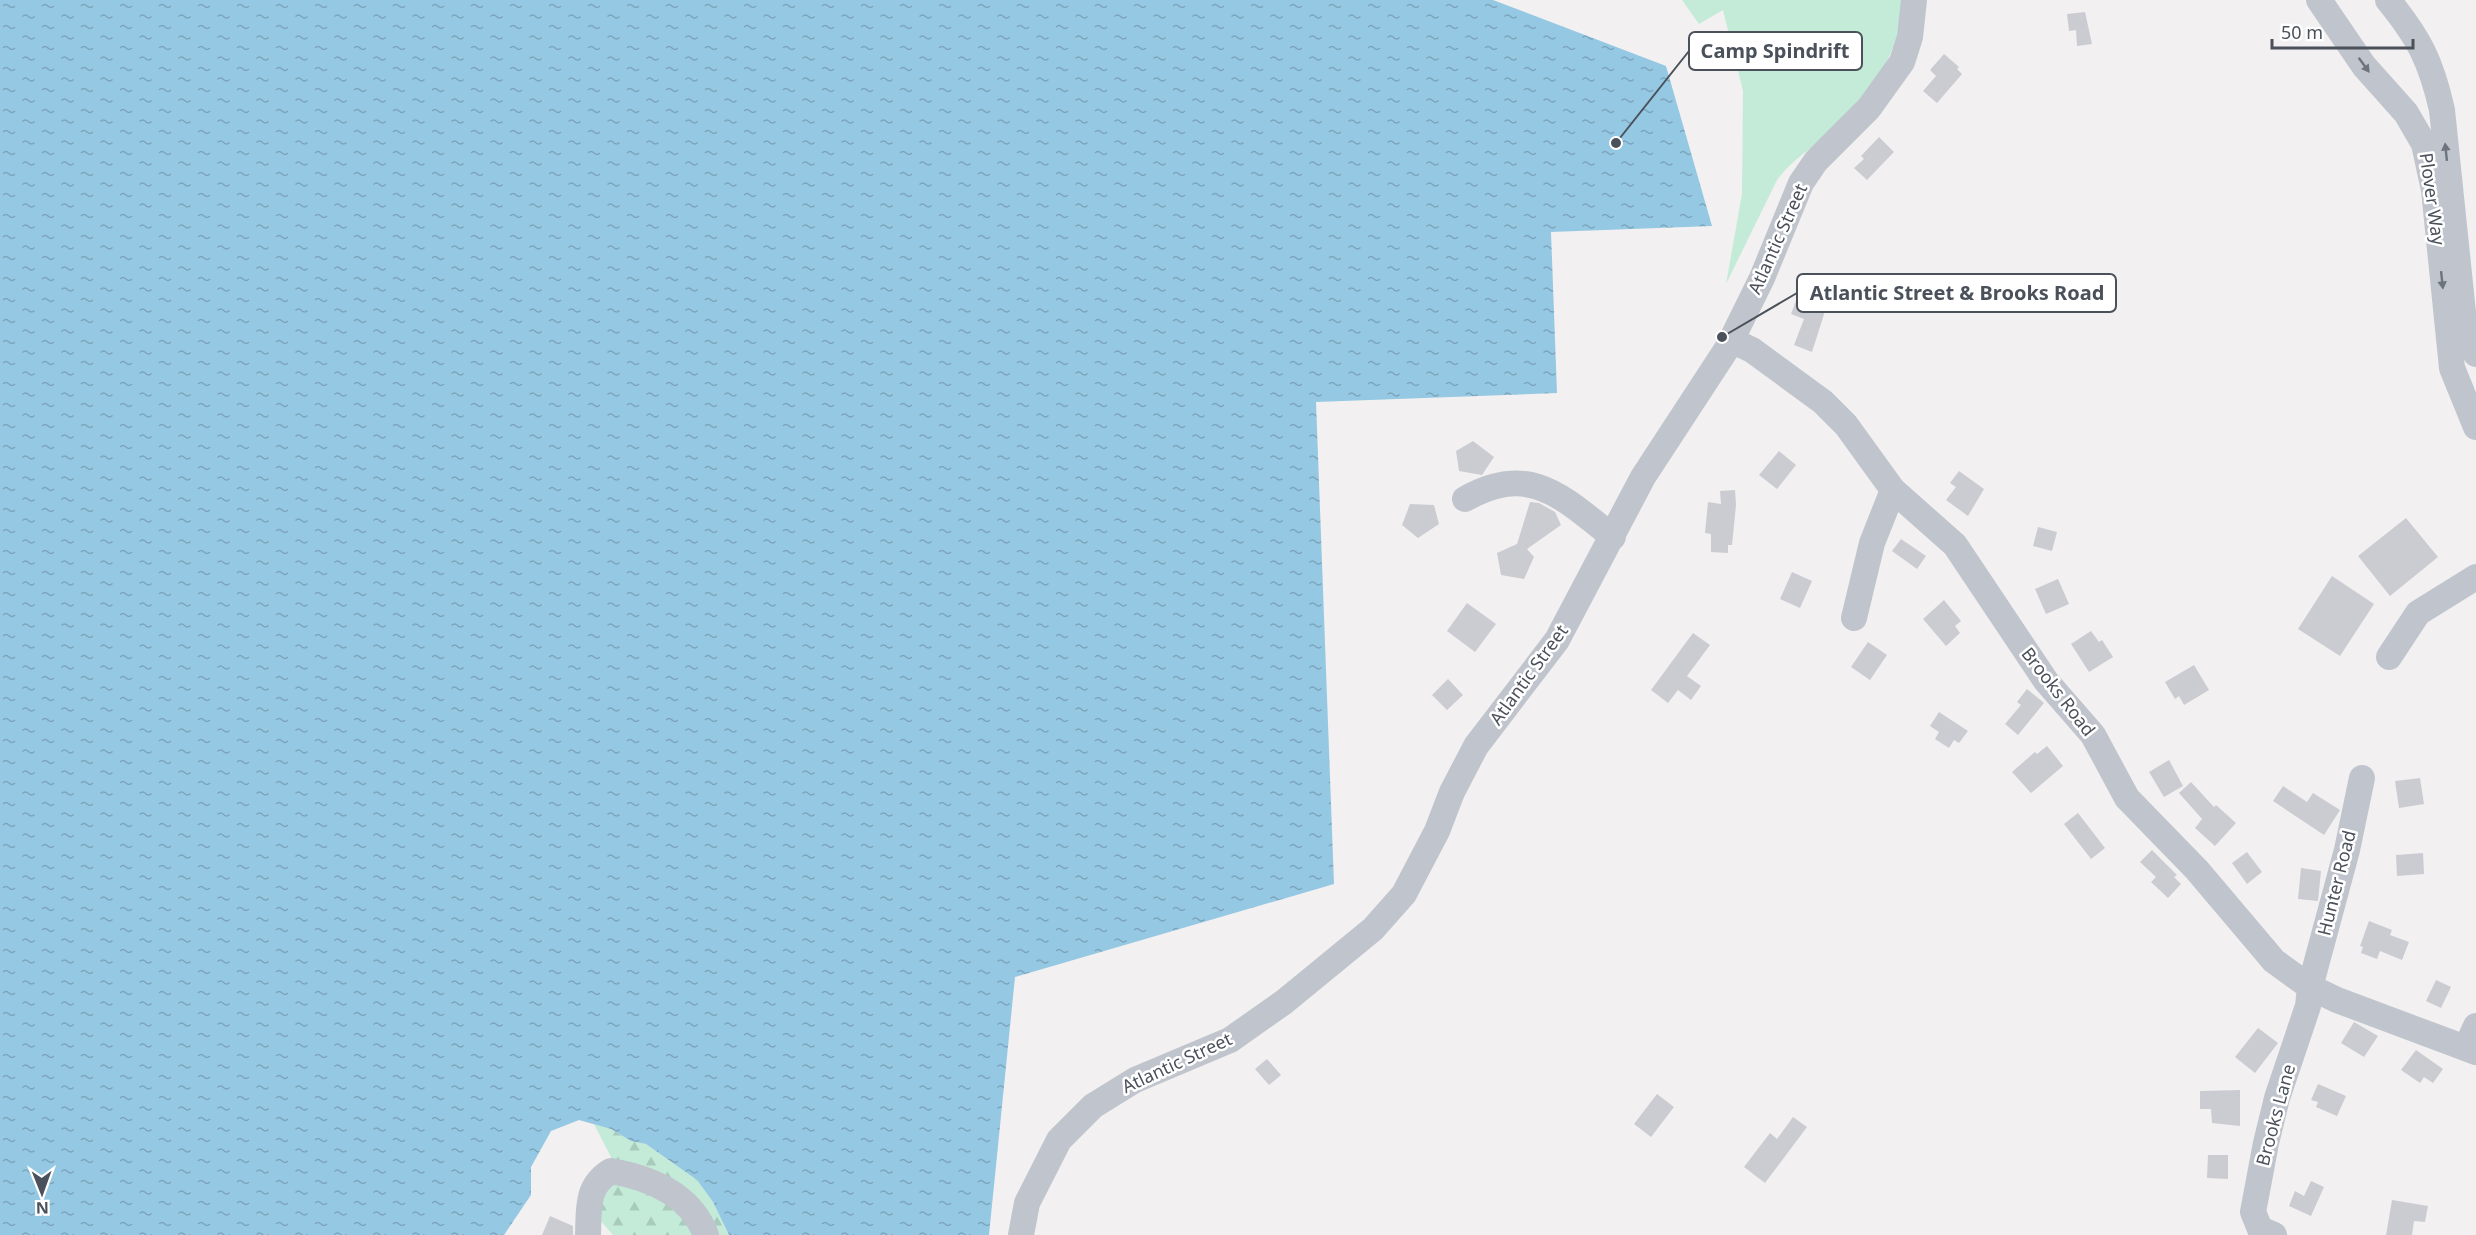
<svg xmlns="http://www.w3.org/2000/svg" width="2476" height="1235" font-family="'Noto Sans',sans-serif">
	<defs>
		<pattern id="forest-firs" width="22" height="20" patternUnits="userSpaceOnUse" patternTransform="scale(1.5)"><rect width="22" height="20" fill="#c3ebd8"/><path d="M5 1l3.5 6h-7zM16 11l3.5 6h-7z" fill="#a9cbbc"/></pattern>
		<pattern id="water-ripples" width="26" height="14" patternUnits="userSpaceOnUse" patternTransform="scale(1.5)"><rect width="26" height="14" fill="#95c8e3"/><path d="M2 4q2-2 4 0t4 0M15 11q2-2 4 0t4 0" fill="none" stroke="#7ca5bb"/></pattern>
	</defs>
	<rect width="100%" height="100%" fill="#f2f0f0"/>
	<path fill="#c3ebd8" d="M1682,0H1907C1894,58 1878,86 1835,128C1816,146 1793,158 1777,180L1726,284L1742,194L1743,91L1723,10L1699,24Z"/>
	<path fill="url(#forest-firs)" d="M594,1124L611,1129L631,1141L646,1144L697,1180L713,1202L729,1235H613L600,1220L592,1188L611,1170V1157Z"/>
	<path fill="url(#water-ripples)" d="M0,0H1493L1666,66L1712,226L1551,232L1557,393L1316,402L1334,884L1015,977L989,1235H729L713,1202L697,1180L646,1144L631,1141L611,1129L579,1120L551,1131L531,1167V1195L504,1235H0Z"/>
	<path fill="#cbccd2" d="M2085,12L2092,44L2077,46L2076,30L2069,31L2067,14Z
		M1944,54L1959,67L1957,69L1962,74L1937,103L1923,91L1936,76L1930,70Z
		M1879,137L1894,152L1867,180L1854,168L1864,159L1861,156Z
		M1797,298L1826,308L1812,352L1794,345L1804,319L1791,314Z
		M1473,441L1494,457L1482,475L1459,471L1456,451Z
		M1779,451L1796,465L1777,489L1759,475Z
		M1959,471L1984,489L1968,516L1946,500L1956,487L1950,483Z
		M1735,490L1736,505L1732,545H1728V553L1711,552V534L1705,533L1708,502L1721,504L1720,491Z
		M1530,502L1539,503L1555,512L1561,525L1527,549L1534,557L1524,579L1501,575L1497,553L1517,544Z
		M1410,504L1434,505L1439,524L1418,538L1402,525Z
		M2406,518L2438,557L2390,596L2358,556Z
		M2038,527L2057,532L2052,551L2033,546Z
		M1901,539L1926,556L1917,569L1892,551Z
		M1792,572L1812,581L1800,608L1780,599Z
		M2332,576L2374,604L2340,656L2298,629Z
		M2058,579L2069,604L2046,614L2035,589Z
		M1944,600L1961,621L1955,626L1960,633L1946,646L1923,619Z
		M1467,603L1496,624L1475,652L1447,631Z
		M2091,631L2099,642L2102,640L2113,657L2089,672L2071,644Z
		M1693,633L1710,645L1687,676L1701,686L1691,700L1678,690L1668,703L1651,690Z
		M1868,642L1887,655L1870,680L1851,667Z
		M2194,665L2209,690L2184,705L2179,696L2175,699L2165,682Z
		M1448,679L1463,695L1447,710L1432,695Z
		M2027,689L2044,703L2018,735L2005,724L2021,705L2017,702Z
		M1939,712L1968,731L1959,743L1954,740L1949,748L1935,739L1939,732L1930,726Z
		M2047,746L2063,766L2031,793L2012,772L2035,752L2037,754Z
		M2169,760L2183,786L2164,797L2149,772Z
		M2420,778L2424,804L2399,808L2395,781Z
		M2191,782L2214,807L2216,805L2236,823L2215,846L2195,828L2202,819L2179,793Z
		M2283,786L2307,802L2313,793L2340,810L2324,835L2273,801Z
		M2078,813L2105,848L2091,859L2064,824Z
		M2152,850L2177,875L2174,877L2181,884L2168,898L2151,882L2156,877L2140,862Z
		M2247,852L2262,872L2247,884L2232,863Z
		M2423,853L2424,874L2397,876L2396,855Z
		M2301,868L2321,871L2318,901L2298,899Z
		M2369,921L2392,930L2390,935L2409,942L2402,960L2380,951L2377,959L2361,953L2363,947L2360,946Z
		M2436,980L2451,987L2441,1008L2426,1001Z
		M2354,1022L2378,1036L2364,1057L2341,1043Z
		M2258,1028L2278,1043L2255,1073L2235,1057Z
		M2416,1050L2443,1069L2433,1083L2424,1077L2420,1083L2401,1070Z
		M1267,1059L1281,1075L1269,1085L1255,1069Z
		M2318,1084L2346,1096L2337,1116L2316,1107L2318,1102L2311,1100Z
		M2240,1090V1126L2212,1123L2211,1109H2200V1091Z
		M1657,1094L1674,1107L1651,1137L1634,1124Z
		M1793,1117L1807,1127L1765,1183L1744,1167L1770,1133L1777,1139Z
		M2208,1155H2228V1179L2207,1178Z
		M2311,1181L2324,1187L2311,1216L2289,1206L2295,1191L2304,1196Z
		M2392,1200L2428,1206L2425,1222L2414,1221L2412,1235H2386Z
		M550,1216L573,1226V1235H542Z"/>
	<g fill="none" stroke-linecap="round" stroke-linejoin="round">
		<path stroke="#c0c5cd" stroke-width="26" d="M2319,0L2364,66L2406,113L2424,144L2434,190L2452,368L2476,427
			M2388,0C2419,38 2431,61 2442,110L2464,322L2476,354
			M1731,340L1752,350L1823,402L1846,425L1893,490L1955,545L2046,681L2093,735L2127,798L2197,870L2274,961L2310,987L2337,1000L2476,1052
			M1465,499C1530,462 1562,497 1613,537
			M1854,618L1872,543L1893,490
			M2389,657L2418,613L2476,577
			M2466,1048L2476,1026
			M588,1235C589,1208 586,1186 611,1171C651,1178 691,1195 706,1235
			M1021,1235L1027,1203L1059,1140L1093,1106L1135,1080L1230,1040L1284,1002L1373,929L1404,894L1437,831L1452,792L1476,746L1557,640L1643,477L1728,347L1762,278L1801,183L1816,161L1869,108L1902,62L1910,37L1914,0
			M2274,1235L2260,1229L2253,1212L2266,1143L2277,1098L2308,1006L2310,987L2347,850L2362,778"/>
	</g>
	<defs><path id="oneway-solid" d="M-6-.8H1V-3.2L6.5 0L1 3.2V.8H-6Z" transform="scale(1.5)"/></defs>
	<g fill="#6d747d">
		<use href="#oneway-solid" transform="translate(2364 65) rotate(54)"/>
		<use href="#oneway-solid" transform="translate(2446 152) rotate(-96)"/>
		<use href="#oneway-solid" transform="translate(2442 280) rotate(84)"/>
	</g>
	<g text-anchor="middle" stroke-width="5" stroke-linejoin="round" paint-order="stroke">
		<g font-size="18" fill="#4a515b" stroke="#fff">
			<text transform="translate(2432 199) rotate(82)" y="6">Plover Way</text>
			<text transform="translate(1778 239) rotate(-66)" y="6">Atlantic Street</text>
			<text transform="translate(1529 675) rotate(-54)" y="6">Atlantic Street</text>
			<text transform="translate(2058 692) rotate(52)" y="6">Brooks Road</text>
			<text transform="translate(2337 883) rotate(-76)" y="6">Hunter Road</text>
			<text transform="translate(1177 1063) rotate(-25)" y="6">Atlantic Street</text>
			<text transform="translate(2276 1115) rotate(-75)" y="6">Brooks Lane</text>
		</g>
	</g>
	<path fill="none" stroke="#4a515b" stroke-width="2" d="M1616 143L1689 51M1722 337L1797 293"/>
	<g fill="#4a515b" stroke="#fff" stroke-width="2">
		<circle cx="1616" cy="143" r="6"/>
		<circle cx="1722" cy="337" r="6"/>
	</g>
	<g fill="#fff" stroke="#4a515b" stroke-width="2">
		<rect x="1689" y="32" width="173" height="38" rx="6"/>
		<rect x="1797" y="274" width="319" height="38" rx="6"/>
	</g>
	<g font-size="20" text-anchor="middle" font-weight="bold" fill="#4a515b">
		<text x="1775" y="58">Camp Spindrift</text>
		<text x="1957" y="300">Atlantic Street &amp; Brooks Road</text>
	</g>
	<g transform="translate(42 1193) rotate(179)" stroke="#ffffff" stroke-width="4.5" paint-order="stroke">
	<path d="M0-4.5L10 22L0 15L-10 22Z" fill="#4a515b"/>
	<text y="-9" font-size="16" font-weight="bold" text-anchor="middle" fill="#4a515b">N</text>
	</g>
	<path d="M2272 39v9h141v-9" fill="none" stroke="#4a515b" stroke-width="3"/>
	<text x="2281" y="39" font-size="18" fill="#4a515b" stroke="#ffffff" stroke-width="4.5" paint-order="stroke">50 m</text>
</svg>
